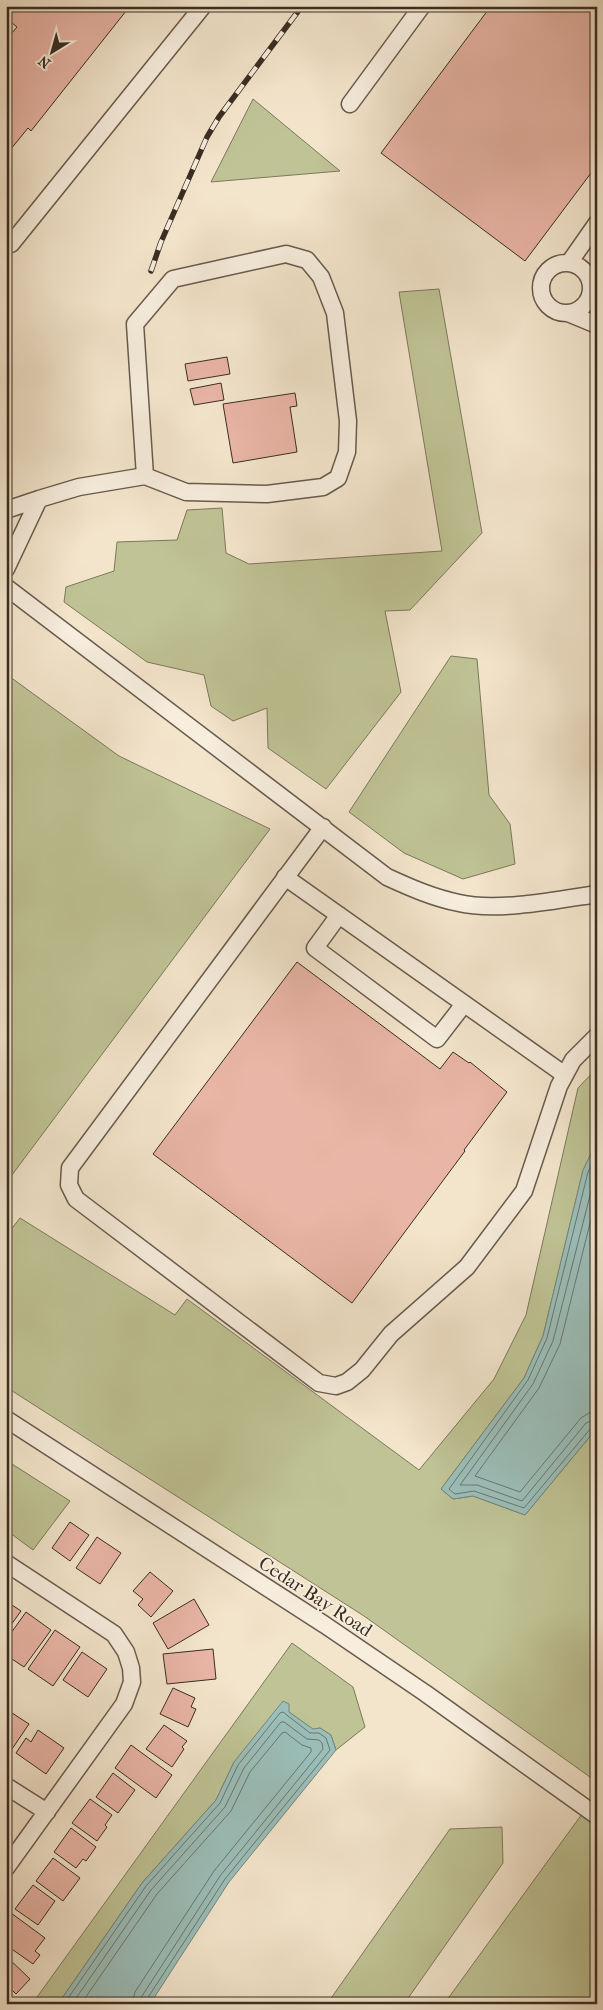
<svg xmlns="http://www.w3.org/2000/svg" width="603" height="2010" font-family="'IM FELL French Canon',serif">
	<rect width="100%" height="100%" fill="#f3e5cc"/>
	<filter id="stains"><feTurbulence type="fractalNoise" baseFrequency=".004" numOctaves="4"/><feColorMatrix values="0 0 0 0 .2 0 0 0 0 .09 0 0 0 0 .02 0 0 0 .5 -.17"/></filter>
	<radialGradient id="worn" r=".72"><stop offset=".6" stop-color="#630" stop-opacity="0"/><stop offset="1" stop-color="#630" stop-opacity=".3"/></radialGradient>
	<path fill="#bfc395" stroke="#7c785c" d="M253,99L340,171L211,182Z
		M439,289L482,533L410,610L385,611L401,692L326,789L268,748L267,708L233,721L211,706L204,675L147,662L64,602L66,587L114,571L117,542L177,540L187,510L222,508L226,553L249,564L442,551L399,292Z
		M451,656L477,659L489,795L510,824L515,864L463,879L404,853L349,812Z
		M6,674L119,756L270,829L6,1183Z
		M597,1068V1141L583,1171L543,1336L524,1378L441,1489L453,1499L473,1496L525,1515L597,1428V1782L364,1616L6,1387V1236L20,1218L175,1315L187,1299L419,1470L494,1379L526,1315L578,1088Z
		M12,1464L70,1501L33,1550L6,1530V1467Z
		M292,1643L353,1687L365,1727L336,1750L331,1735L320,1728L313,1730L289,1712L234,1762L216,1800L142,1883L58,2004H32Z
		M582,1814L597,1825V2004H444Z
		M502,1827L503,1863L404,2004H327L450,1829Z"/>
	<path fill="#9bbfba" stroke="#74857e" d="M597,1141V1428L525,1515L473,1496L453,1499L441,1489L524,1378L543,1336L583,1170Z
		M283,1701L289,1704V1712L313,1729L320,1728L331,1735L336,1750L229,1882L150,2004H58L142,1883L216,1800L234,1762Z"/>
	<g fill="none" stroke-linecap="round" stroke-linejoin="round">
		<path stroke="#6a766e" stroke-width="1" d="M597,1153L588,1172L547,1338L528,1380L449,1489L455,1494L474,1491L524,1508L591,1428L597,1426
			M597,1168L553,1341L533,1384L460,1485H477L522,1501L586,1423L597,1419
			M597,1195L560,1344L539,1388L475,1476L520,1492L581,1418L589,1413L597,1412
			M64,2004L146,1886L220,1803L238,1765L280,1713L283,1712L310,1733H319L326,1738L330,1750L225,1879L147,1999L146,2004
			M72,2004L151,1890L225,1807L244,1768L281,1722H284L307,1739L319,1740L322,1743L323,1749L220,1876L142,1996L140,2004
			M81,2004L157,1894L231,1811L250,1772L282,1733L285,1732L302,1745L311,1748V1752L214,1871L135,1992L132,2004"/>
	</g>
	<path fill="#e9b5a6" stroke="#392d23" d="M6,6H130L31,131L28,128L6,155V40L17,27L6,18Z
		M491,6H597V165L525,261L381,153Z
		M227,357L230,374L188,381L185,364Z
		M221,383L224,400L194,405L190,389Z
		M295,393L297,406L290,407L297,452L233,463L223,404Z
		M297,962L440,1069L453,1052L469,1063L470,1062L507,1092L464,1150L465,1151L352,1303L153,1154Z
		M70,1522L89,1535L70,1561L52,1548Z
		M97,1537L121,1553L100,1584L76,1568Z
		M150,1572L173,1591L151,1617L138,1605L143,1599L133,1591Z
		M194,1599L209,1625L168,1649L153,1623Z
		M6,1601L21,1611L6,1632Z
		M26,1612L51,1630L24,1667L6,1655V1640Z
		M55,1630L80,1647L53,1686L28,1669Z
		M213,1649L216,1679L167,1684L163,1654Z
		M82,1652L107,1669L88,1697L63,1680Z
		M173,1688L195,1698L191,1707L196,1709L188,1727L160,1714Z
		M6,1709L29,1724L10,1752L6,1750Z
		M164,1725L187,1741L182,1747L184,1749L172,1767L146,1749Z
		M38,1730L64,1748L46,1774L16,1753L26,1738L31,1742Z
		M131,1745L172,1775L156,1798L115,1768Z
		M113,1773L135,1790L118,1813L96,1797Z
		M90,1799L112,1815L105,1825L107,1827L97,1841L72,1823Z
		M71,1828L96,1847L86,1861L83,1859L76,1868L54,1852Z
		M53,1858L80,1878L63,1901L36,1881Z
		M33,1885L55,1901L38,1925L15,1909Z
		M11,1913L45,1938L35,1951L40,1955L33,1964L6,1945V1919Z
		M6,1956L30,1979L16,1994L10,1988L6,1992Z"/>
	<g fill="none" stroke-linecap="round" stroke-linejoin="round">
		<defs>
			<path id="minor" d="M350,104L422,6
				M6,240L11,244L203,6
				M541 288a25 25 0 1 1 50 0a25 25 0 1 1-50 0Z
				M569,263L597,223
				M568,313L597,325
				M6,510L39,499
				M6,569L39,499L79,487L145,476L186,492L267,494L323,487L338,478L347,452L348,421L335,313L321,277L307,260L286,254L173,279L135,324L145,476
				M6,587L387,877C411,888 434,898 459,903C497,912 558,900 597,894
				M323,827L70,1168L69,1185L76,1199L319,1383L336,1386L347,1382L362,1370L391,1334L467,1267L524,1191L559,1086L573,1060L597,1036
				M285,877L565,1075
				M339,915L315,948L437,1039L464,1004
				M6,1419L325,1625L425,1693L597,1816
				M6,1563L114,1634L126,1652L131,1668L132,1682L124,1704L6,1868
				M6,1786L47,1812"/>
		</defs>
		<use href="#minor" stroke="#685b4d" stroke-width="19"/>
		<use href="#minor" stroke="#f7eede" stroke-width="16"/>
		<defs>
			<path id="rail" d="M151,271L161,242L207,137L219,117L302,6"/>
		</defs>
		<use href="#rail" stroke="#392d23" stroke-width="5.5"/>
		<use href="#rail" stroke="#f7eede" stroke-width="4" stroke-dasharray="11" stroke-linecap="butt"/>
	</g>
	<g text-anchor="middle" stroke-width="4" stroke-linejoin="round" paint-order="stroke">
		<g font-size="19" fill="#392d23" stroke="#f7eede">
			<text transform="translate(316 1596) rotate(33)" y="7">Cedar Bay Road</text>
		</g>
	</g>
	<rect width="603" height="2010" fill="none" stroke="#f3e5cc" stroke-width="25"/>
	<rect x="8" y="8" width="588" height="1995" fill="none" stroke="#392d23" stroke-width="2.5"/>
	<rect x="12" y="12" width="578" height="1985" fill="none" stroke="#392d23"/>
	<g transform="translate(52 52) rotate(217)" stroke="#f7eede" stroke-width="4" paint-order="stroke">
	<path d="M0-4L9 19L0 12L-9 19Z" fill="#392d23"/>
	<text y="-8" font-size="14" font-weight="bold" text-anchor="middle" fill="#392d23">N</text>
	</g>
	<rect width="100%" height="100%" filter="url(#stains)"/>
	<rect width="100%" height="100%" fill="url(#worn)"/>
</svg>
